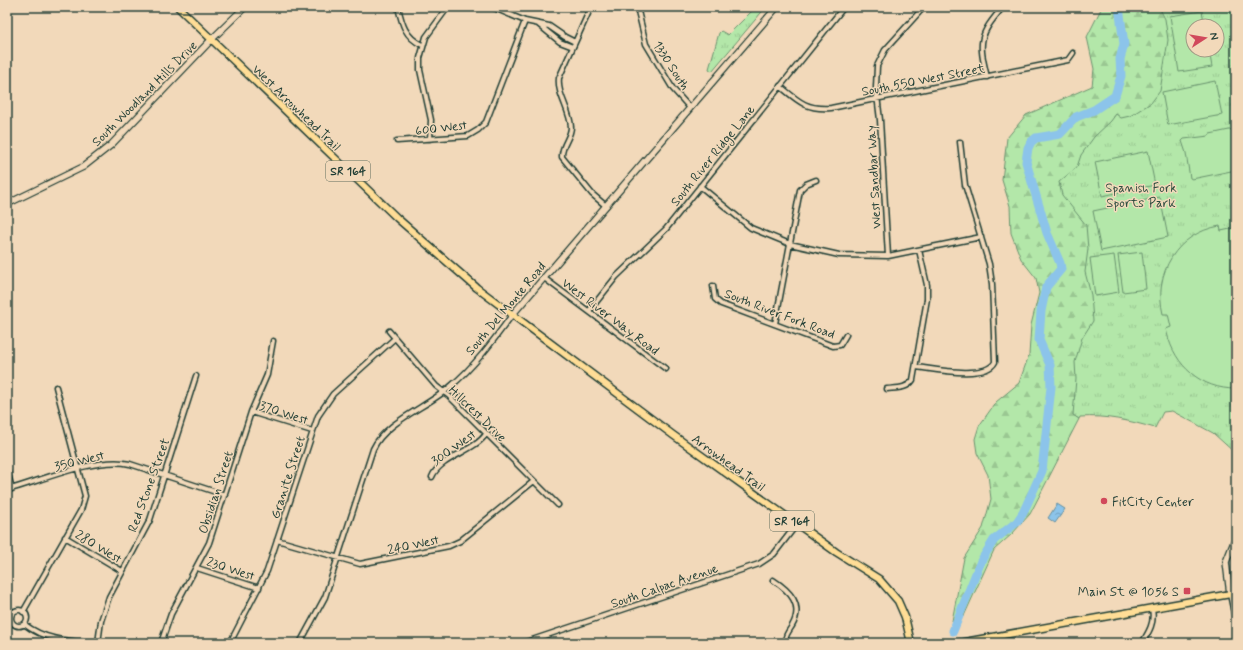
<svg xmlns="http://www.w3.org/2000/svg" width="1243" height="650" font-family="Mynerve,sans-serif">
	<defs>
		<pattern id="grass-tufts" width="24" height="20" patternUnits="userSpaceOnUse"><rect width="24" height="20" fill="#b3e7a9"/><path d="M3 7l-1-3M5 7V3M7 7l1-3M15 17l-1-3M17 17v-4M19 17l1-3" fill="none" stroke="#9ac792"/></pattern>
		<pattern id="forest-firs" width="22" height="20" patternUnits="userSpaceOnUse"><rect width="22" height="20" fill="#b3e7a9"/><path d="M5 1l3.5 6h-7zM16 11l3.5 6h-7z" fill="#9ac792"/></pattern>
		<pattern id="water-ripples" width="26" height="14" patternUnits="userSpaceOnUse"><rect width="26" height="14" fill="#8cc4ea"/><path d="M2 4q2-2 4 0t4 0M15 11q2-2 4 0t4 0" fill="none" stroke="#72a0be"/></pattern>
	</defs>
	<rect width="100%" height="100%" fill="#f2d9ba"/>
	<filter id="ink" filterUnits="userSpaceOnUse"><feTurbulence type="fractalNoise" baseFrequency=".025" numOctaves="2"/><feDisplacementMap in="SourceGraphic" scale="8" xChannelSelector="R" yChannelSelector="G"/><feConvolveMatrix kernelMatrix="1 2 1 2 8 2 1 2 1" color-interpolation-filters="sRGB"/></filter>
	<g filter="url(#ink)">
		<path fill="url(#grass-tufts)" stroke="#69926e" fill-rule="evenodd" d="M754,7H766L712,71L709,69L719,33L721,31L728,35L755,8Z
			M1124,7H1236V454L1213,433L1172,411L1163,412L1155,428C1130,421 1106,415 1080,417L1079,419L1074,416L1051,415L1035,146L1117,98ZM1193,26H1217V50H1193Z"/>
		<path fill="url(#forest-firs)" stroke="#69926e" d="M1102,7H1159L1165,19L1168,40L1160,91L1151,103L1130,116L1121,118L1116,114L1111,121L1094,137L1081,155L1077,167L1059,182L1062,195L1086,225L1088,249L1085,272L1091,295L1093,321L1082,338L1075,362L1076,379L1073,415L1079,419L1030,514L1012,534L994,550L964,616L952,621L964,558L983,528L991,499L988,475L977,453L975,439L979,426L996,402L1019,383L1029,355L1031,325L1039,293L1036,278L1021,259L1011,233L1010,206L1002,180L1007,138L1026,115L1092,86L1094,69L1087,37Z"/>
		<path fill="#b3e7a9" stroke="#69926e" d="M1202,11L1205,26H1193V50H1209L1212,67L1179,72L1170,16Z
			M1215,81L1222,115L1168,125L1162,92Z
			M1234,129L1236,131V170L1192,179L1190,178L1186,153L1182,141L1184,139L1209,136L1210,134Z
			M1148,151L1155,185L1102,196L1095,162Z
			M1160,197L1168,237L1101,251L1093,211Z
			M1235,223H1236V389C1201,389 1175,366 1167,333L1166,329L1171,327L1168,314H1163C1153,273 1177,233 1220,226L1221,231L1235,228Z
			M1142,252L1146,289L1123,292L1118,255Z
			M1114,255L1119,292L1095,296L1090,258Z"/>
		<path fill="url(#water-ripples)" stroke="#608ea1" d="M1057,504L1065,509L1055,523L1048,518Z"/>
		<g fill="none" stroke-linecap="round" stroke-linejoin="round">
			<path stroke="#8cc4ea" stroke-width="9" d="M953,631L981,561L994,540L1017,522L1023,513L1042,471L1051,387L1050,365L1039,340L1041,311L1046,287L1061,269L1060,263L1047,233L1026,162L1028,148L1031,142L1036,138L1060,134L1076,117L1094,110L1115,96L1121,76L1120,59L1124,44L1119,7"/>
			<defs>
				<path id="street" d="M398,7C402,24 405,37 422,45
					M492,7L525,21L549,26L565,37L575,42
					M591,7L559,78C557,95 570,109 571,127C571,138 561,145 562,157L592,194L606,206
					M637,7L646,44L673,89L690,108
					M538,24L560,42L573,47
					M987,77C978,41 979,35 1003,7
					M780,86C798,101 806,110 831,108L1068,60L1073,53
					M430,139L431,120L420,70V58L426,37L448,7
					M397,141L468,136L478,130L486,122L525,21
					M700,186L751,228L790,244L839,255L888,256L981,237
					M888,256L880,120L876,87L877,66L885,50L924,7
					M544,278L666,369
					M713,286L715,299L721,304L833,346L840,345L846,335
					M589,311L616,277L666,229L844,7
					M775,324L800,190L806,184L816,180
					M389,331L436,386L449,396L558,505
					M916,367C933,369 986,380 995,362L992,284L989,264L965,185L960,142
					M887,389C897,388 907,389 913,380L927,299V285L919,250
					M251,412L312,431
					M7,470L12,489
					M432,477C440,457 474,452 486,434
					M7,490C40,481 97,456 130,464L225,495
					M65,537L122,571
					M277,540L360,564L449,546L460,541L534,481
					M197,568L259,588
					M773,580C790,591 804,605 792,626C788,632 785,636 785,643
					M1230,594L1236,623
					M7,606L13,613
					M11 618a8 8 0 1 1 16 0a8 8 0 1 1-16 0Z
					M23,612L81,510L85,496L56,387
					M24,624C46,641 69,641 96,643
					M98,643L101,621L109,597L150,520L196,376
					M161,643L171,614L209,543L251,412L267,375L273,341
					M230,643L267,571L318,416L333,394L395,338
					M300,643L325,597L373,449C385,422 427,407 450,387C474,367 494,340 512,315
					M523,643L759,564L774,554L797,524
					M1142,643C1149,632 1155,622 1152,609"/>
				<path id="secondary" d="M7,204L83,167L111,145L212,39L245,7
					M512,315L777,7
					M1230,594L1226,562L1236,537"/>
				<path id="primary" d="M178,7L397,218L477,288L673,435L836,552L879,579L898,601L905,617L911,643
					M959,643L1236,593"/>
			</defs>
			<use href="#street" stroke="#1f3d34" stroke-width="7"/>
			<use href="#secondary" stroke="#1f3d34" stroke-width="8"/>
			<use href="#primary" stroke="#1f3d34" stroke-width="9"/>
			<use href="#street" stroke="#f2d9ba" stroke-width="4"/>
			<use href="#secondary" stroke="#f2d9ba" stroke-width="5.5"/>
			<use href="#primary" stroke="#ffdd96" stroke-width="6"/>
		</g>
	</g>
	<g fill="#d1495b" stroke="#f2d9ba" stroke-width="1.5">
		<circle cx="1104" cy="501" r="4"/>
		<rect x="1183" y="587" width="8" height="8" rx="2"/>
	</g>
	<g text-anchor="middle" stroke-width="3" stroke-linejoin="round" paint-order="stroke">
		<g fill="#f2d9ba" stroke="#5e6c5c" stroke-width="1">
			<rect x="326" y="161" width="44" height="20" rx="3"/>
			<rect x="770" y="511" width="44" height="20" rx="3"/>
		</g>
		<g font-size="12" font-weight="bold" fill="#1f3d34">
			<text x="348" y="175">SR 164</text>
			<text x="792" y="525">SR 164</text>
		</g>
		<g font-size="13" fill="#1f3d34" stroke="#f2d9ba">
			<text transform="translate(672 65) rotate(57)" y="5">1330 South</text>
			<text transform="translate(923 79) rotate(-11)" y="5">South 550 West Street</text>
			<text transform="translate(144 93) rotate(-45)" y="5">South Woodland Hills Drive</text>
			<text transform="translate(297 107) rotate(44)" y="5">West Arrowhead Trail</text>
			<text transform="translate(441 127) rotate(-7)" y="5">600 West</text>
			<text transform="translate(712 155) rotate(-51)" y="5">South River Ridge Lane</text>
			<text transform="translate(873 177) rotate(-93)" y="5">West Sandbar Way</text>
			<text transform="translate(505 308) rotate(-50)" y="5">South Del Monte Road</text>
			<text transform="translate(780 313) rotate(21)" y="5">South River Fork Road</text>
			<text transform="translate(611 316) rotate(37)" y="5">West River Way Road</text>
			<text transform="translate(284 412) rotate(18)" y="5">370 West</text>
			<text transform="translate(478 413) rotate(44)" y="5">Hillcrest Drive</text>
			<text transform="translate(453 447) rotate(-36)" y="5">300 West</text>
			<text transform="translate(79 460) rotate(-14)" y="5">350 West</text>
			<text transform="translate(729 462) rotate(36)" y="5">Arrowhead Trail</text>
			<text transform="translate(287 477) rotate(-72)" y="5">Granite Street</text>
			<text transform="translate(148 485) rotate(-70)" y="5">Red Stone Street</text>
			<text transform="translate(215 492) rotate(-72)" y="5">Obsidian Street</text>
			<text transform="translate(413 544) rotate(-12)" y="5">240 West</text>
			<text transform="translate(99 546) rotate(31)" y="5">280 West</text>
			<text transform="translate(231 568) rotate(18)" y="5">230 West</text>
			<text transform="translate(664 585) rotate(-19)" y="5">South Calpac Avenue</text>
		</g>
		<g font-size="13" fill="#2e4e40" stroke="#f2d9ba">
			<text x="1141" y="192">Spanish Fork<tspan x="1141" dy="15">Sports Park</tspan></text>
		</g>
		<g font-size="13" fill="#1f3d34" stroke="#f2d9ba" text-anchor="start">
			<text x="1112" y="506">FitCity Center</text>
			<text x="1179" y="596" text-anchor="end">Main St @ 1056 S</text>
		</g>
	</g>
	<rect width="1243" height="650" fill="none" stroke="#f2d9ba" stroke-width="24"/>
	<rect x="12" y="12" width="1219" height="626" fill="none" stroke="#1f3d34" stroke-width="1.5" filter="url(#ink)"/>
	<g transform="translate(1205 38) rotate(78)"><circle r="19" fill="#f2d9ba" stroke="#9e9b84"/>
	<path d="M0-3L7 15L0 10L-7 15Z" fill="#d1495b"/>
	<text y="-6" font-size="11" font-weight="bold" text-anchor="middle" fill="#1f3d34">N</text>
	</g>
</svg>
